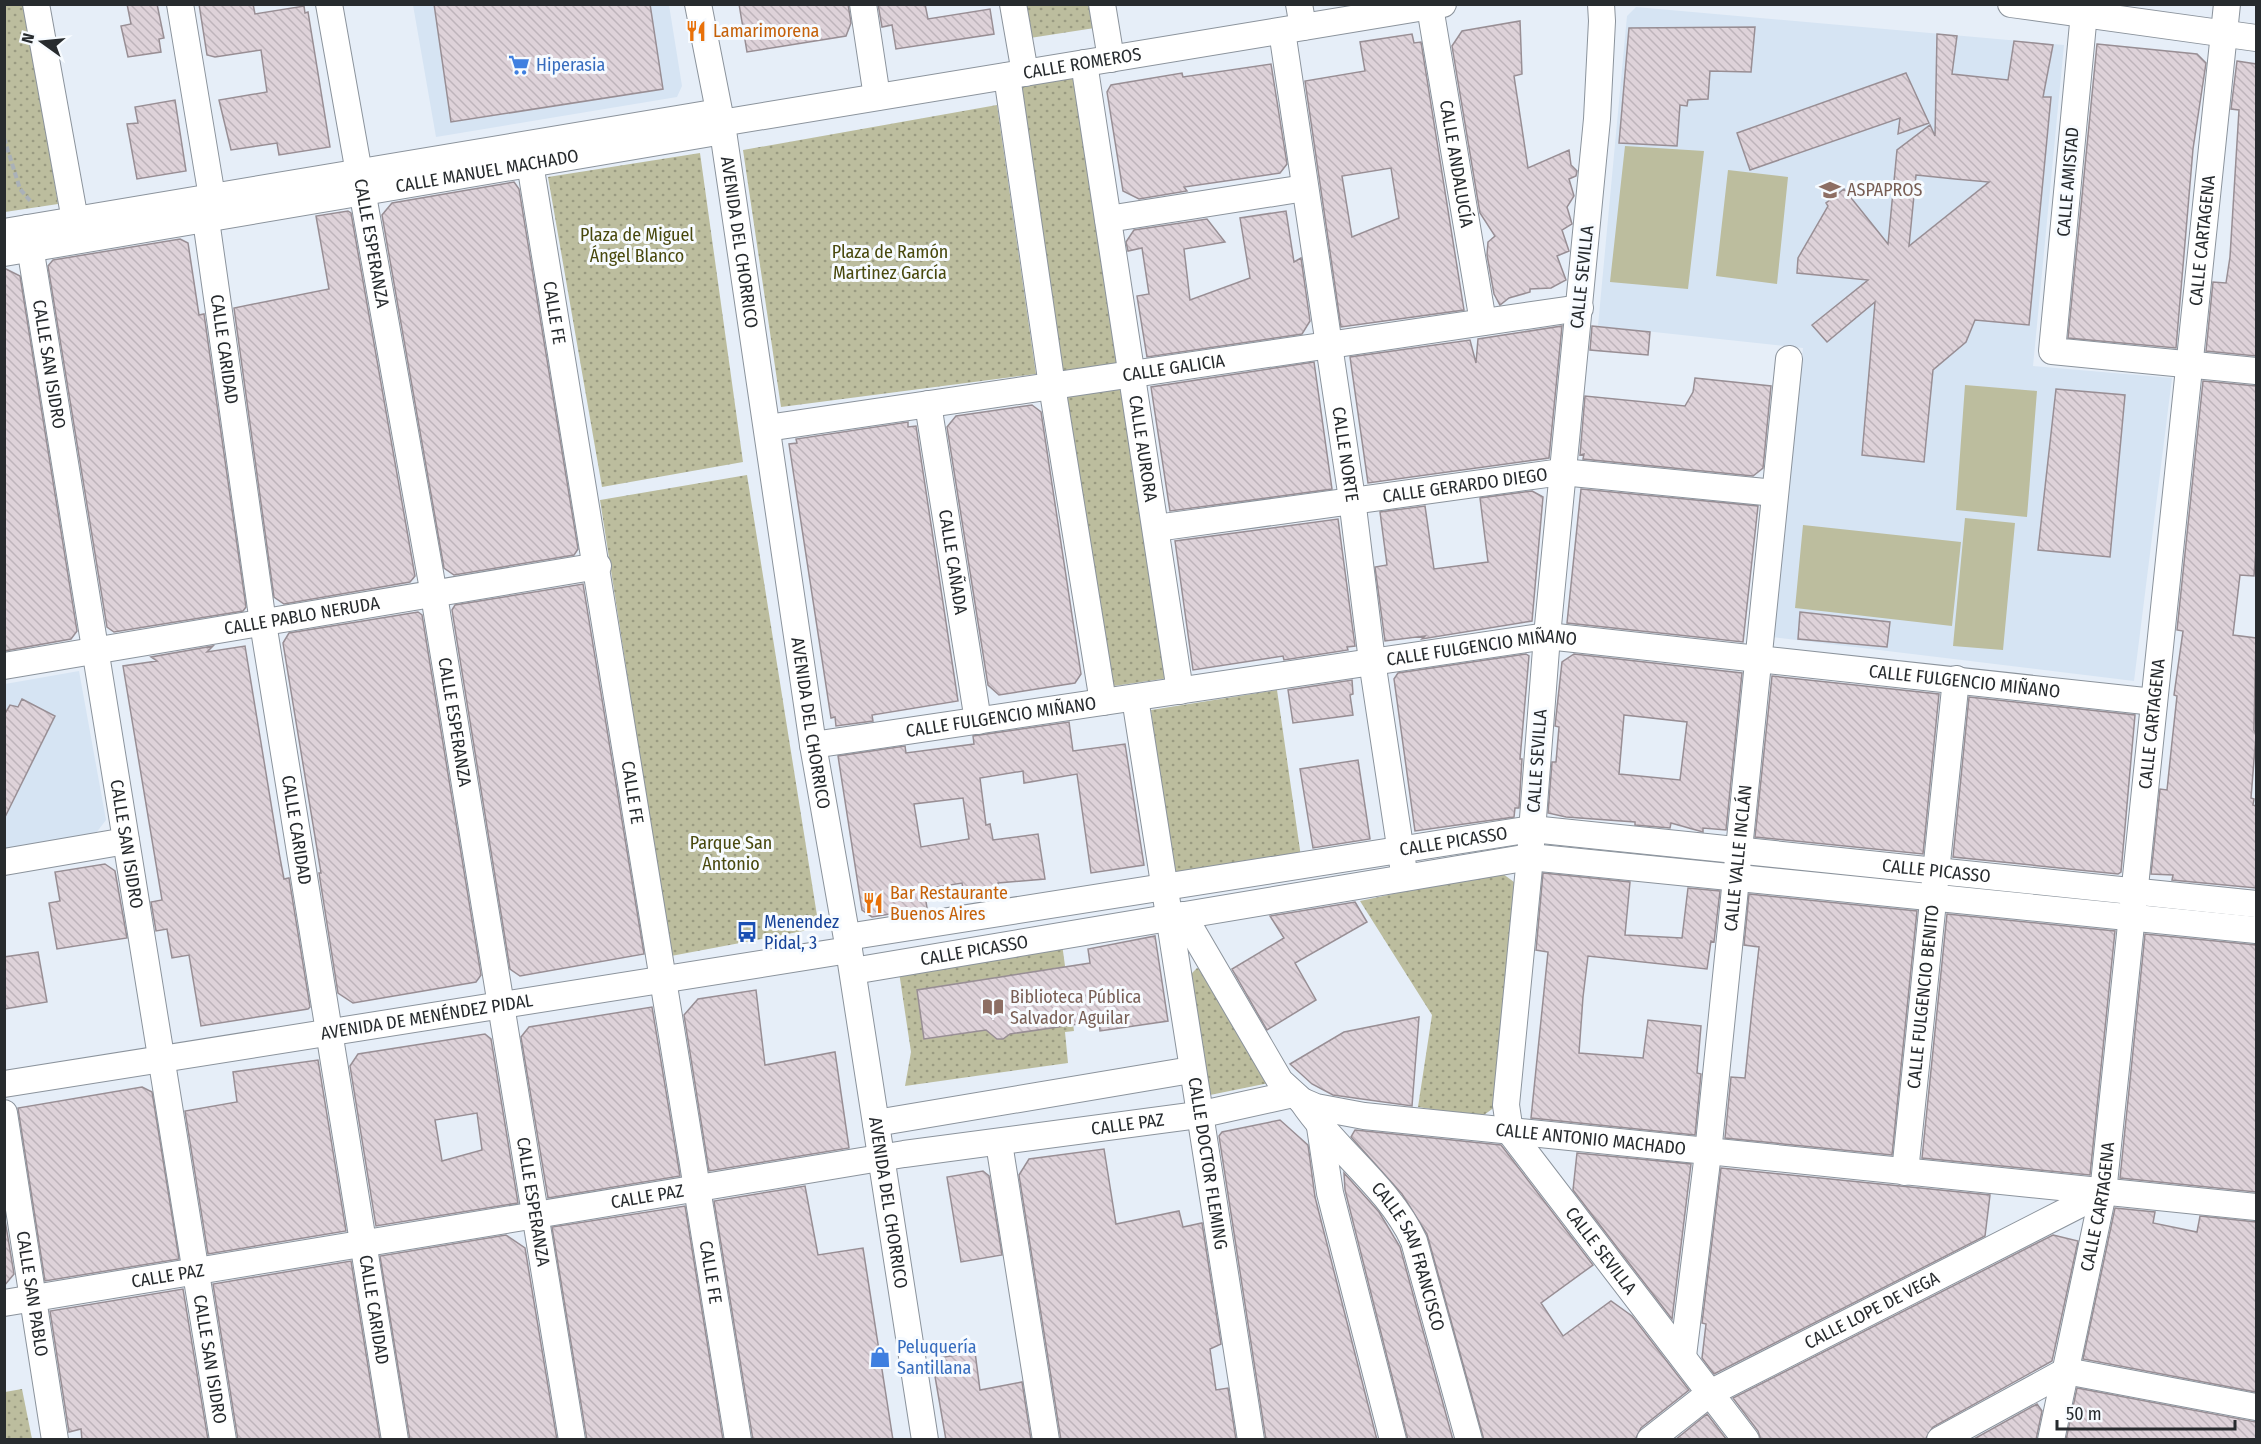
<svg xmlns="http://www.w3.org/2000/svg" width="2261" height="1444" font-family="'Fira Sans Condensed',sans-serif">
	<defs>
		<pattern id="park-dots" width="8" height="8" patternUnits="userSpaceOnUse" patternTransform="scale(1.5)"><rect width="8" height="8" fill="#bcbd9e"/><path d="M2 2h.1M6 6h.1" fill="none" stroke="#999a81" stroke-width="1.8" stroke-linecap="round"/></pattern>
		<pattern id="building-back-hatch" width="6" height="6" patternUnits="userSpaceOnUse" patternTransform="scale(1.5)"><rect width="6" height="6" fill="#ded2d9"/><path d="M-1 5l2 2M0 0l6 6M5-1l2 2" fill="none" stroke="#beb4bb"/></pattern>
	</defs>
	<rect width="100%" height="100%" fill="#e6eef8"/>
	<path fill="#d6e4f3" d="M413,5H669L682,86L677,97L436,137Z
		M1636,7L2064,45L2033,366L2172,378L2134,681L1772,637L1803,348L1598,326L1627,16Z
		M79,671L106,820L96,833L5,850V684Z"/>
	<path fill="url(#park-dots)" d="M5,5H25L58,204L5,212Z
		M1024,5H1097L1101,27L1030,38Z
		M1078,75L1118,363L1061,373L1017,86Z
		M997,105L1036,374L781,407L743,150Z
		M700,153L743,462L602,487L548,177Z
		M1126,383L1169,678L1107,687L1063,392Z
		M747,475L819,928L671,956L600,500Z
		M1277,690L1301,857L1173,875L1151,710Z
		M1499,871L1514,882L1495,1107L1481,1117L1418,1107L1432,1015L1360,901Z
		M1062,944L1074,1031L1065,1032L1068,1063L905,1086L911,1052L899,972Z
		M1197,968L1210,976L1269,1083L1210,1095L1187,978Z
		M22,1389L32,1439H5V1392Z"/>
	<path fill="#bcbd9e" d="M1625,146L1704,151L1688,289L1610,282Z
		M1728,170L1788,177L1777,284L1716,276Z
		M1965,385L2037,391L2027,517L1956,510Z
		M1965,518L2015,523L2003,650L1953,646Z
		M1803,525L1961,542L1952,626L1795,608Z"/>
	<path fill="url(#building-back-hatch)" stroke="#988e94" stroke-width="1.5" fill-rule="evenodd" d="M127,4H157L164,38L159,39L161,52L128,57L121,26L131,24Z
		M199,4H253L255,14L304,6L305,13L308,12L330,147L279,155L277,143L231,150L219,100L267,92L261,50L215,57L207,55Z
		M434,4H650L663,89L451,122Z
		M739,4H848L851,23L846,36L747,52Z
		M878,4H925L928,19L990,9L994,34L896,49L892,25L882,27Z
		M1520,21L1522,74L1514,76L1528,168L1569,150L1571,165L1577,171L1576,176L1569,179L1574,196L1567,207L1572,224L1562,230L1569,251L1557,256L1566,280L1551,288L1530,289V292L1509,298L1500,305L1494,294L1487,255L1488,242L1495,236L1480,213L1452,46L1462,31Z
		M1755,27L1751,72L1710,71L1708,99L1688,100L1687,106L1680,105L1677,146L1619,143L1629,28Z
		M1412,34L1414,43L1421,42L1464,310L1341,327L1305,81L1365,71L1360,42ZM1391,168L1399,218L1352,237L1342,176Z
		M1937,34L1957,36L1952,74L2008,80L2014,41L2053,45L2043,97H2051L2029,325L1975,320L1966,342L1933,370L1924,462L1862,455L1875,302L1827,342L1812,325L1868,280L1797,273L1798,258L1828,206L1826,203L1844,189L1888,244L1897,150L1930,125L1935,136ZM1916,175L1955,179L1989,182L1909,246Z
		M2097,44L2197,54L2206,63L2193,149L2176,348L2068,338Z
		M2237,61L2256,64V356L2206,351L2213,282L2226,283L2230,257L2239,110L2231,109Z
		M1271,64L1287,164L1280,173L1184,187L1187,191L1139,199L1123,191L1107,92L1111,85L1182,73L1183,77Z
		M1906,73L1929,123L1898,134L1900,118L1750,170L1737,133Z
		M175,100L186,171L137,179L127,124L138,123L135,107Z
		M514,182L519,189L578,549L574,555L454,575L444,568L382,215L392,203Z
		M348,211L351,213L415,576L410,582L284,604L274,597L234,308L329,289L316,216Z
		M1286,211L1294,262L1301,258L1310,321L1302,334L1147,357L1137,296L1149,294L1142,248L1128,251L1126,242L1134,230L1207,219L1225,242L1184,249L1190,300L1250,278L1240,218Z
		M180,239L188,243L199,315L204,314L246,607L243,611L114,632L107,627L48,266L53,260Z
		M4,268L20,276L77,631L71,639L4,651Z
		M1562,326L1549,458L1368,483L1350,357L1470,340L1476,363L1478,339Z
		M1592,326L1650,332L1648,355L1590,350Z
		M1314,362L1332,489L1170,511L1151,387Z
		M1695,378L1771,386L1763,468L1753,476L1583,459L1584,454L1580,455L1585,396L1685,406L1693,392Z
		M2203,381L2256,386V550L2254,576L2240,575L2233,635L2256,638L2254,730L2256,735L2251,798L2254,799L2253,805L2256,806V888L2172,880L2173,875L2151,874L2160,789L2167,790L2172,742L2177,696L2174,695L2183,631L2177,630Z
		M2056,389L2125,395L2110,557L2038,550Z
		M1032,405L1041,412L1081,674L1075,683L999,695L988,685L947,427L956,416Z
		M908,422V427L916,426L958,701L872,715L873,721L836,726L835,717L831,718L789,444L797,443L796,439Z
		M1581,489L1758,506L1743,642L1567,623Z
		M1532,491L1543,497L1532,621L1422,639L1425,636L1385,641L1375,567L1387,565L1380,512L1425,506L1434,569L1488,562L1480,498Z
		M1338,519L1355,646L1347,647L1348,650L1284,660L1283,656L1193,670L1175,541Z
		M583,584L644,954L520,976L510,969L452,610L455,605Z
		M418,612L422,615L481,975L476,982L353,1003L338,993L319,873H321L283,643L289,633Z
		M1800,612L1890,622L1887,647L1798,639Z
		M213,646L207,652L245,646L280,858L284,879L289,878L310,1007L308,1009L201,1026L189,955L172,958L167,929L156,931L151,902L162,900L123,666L157,661L151,657Z
		M1526,654L1529,656L1520,759H1522L1519,808H1515L1514,817L1415,831L1394,679L1398,673Z
		M1574,654L1742,673L1726,830L1703,828V832L1671,823L1670,828L1635,825V822L1566,817L1548,813L1552,762H1556L1559,727L1555,726L1562,662ZM1624,715L1687,722L1680,780L1619,774Z
		M1772,676L1939,694L1923,854L1755,837Z
		M1352,680L1353,694L1350,695L1353,715L1293,723L1288,690Z
		M1969,697L2135,715L2121,872L2118,874L1953,857Z
		M22,699L55,716L4,819V715L10,705L18,707Z
		M1069,722L1073,751L1125,744L1144,865L1091,873L1077,774L1024,783L1023,771L980,778L986,825L990,824L993,840L1038,834L1045,879L998,883L999,890L975,893V888L963,889L962,883L924,889L927,908L872,917L862,910L838,756L905,746L906,753L974,744L973,736ZM963,798L969,839L921,847L914,804Z
		M1358,760L1370,839L1313,848L1300,769Z
		M105,864L115,871L127,938L57,949L49,903L60,901L55,872Z
		M1543,873L1630,882L1625,935L1682,938L1688,888L1720,891L1714,942L1711,941L1707,969L1588,956L1583,997L1579,1053L1643,1058L1648,1020L1701,1026L1697,1073L1701,1074L1695,1135L1531,1118L1548,952L1536,950Z
		M1749,894L1917,911L1892,1155L1725,1138L1731,1077L1745,1078L1753,1000L1759,947L1744,945Z
		M1355,902L1367,922L1295,963L1316,1000L1267,1030L1232,969L1284,938L1270,916Z
		M1947,914L2115,931L2090,1175L1922,1158Z
		M2145,934L2256,945V1192L2120,1178Z
		M1155,936L1168,1021L1100,1031L1099,1021L1010,1034L1003,1039H997L986,1030L924,1039L917,990L1090,963L1088,949Z
		M38,952L47,1002L4,1009V957Z
		M756,990L765,1065L835,1052L849,1148L709,1171L684,1015L698,999Z
		M652,1007L680,1176L548,1198L521,1037L529,1027Z
		M1419,1017L1412,1106L1333,1095L1312,1084L1290,1064L1344,1032Z
		M485,1034L491,1039L518,1203L376,1226L350,1066L358,1054ZM477,1113L482,1150L442,1161L435,1120Z
		M318,1060L346,1231L208,1254L185,1111L237,1102L233,1072Z
		M142,1087L152,1092L179,1259L45,1281L18,1108Z
		M1280,1120L1308,1145L1315,1197L1377,1440H1266L1219,1136L1222,1132Z
		M1355,1130L1501,1145L1593,1265L1541,1303L1563,1336L1611,1301L1632,1316L1689,1390L1641,1428L1635,1440H1484L1427,1234L1402,1194L1351,1137Z
		M1104,1149L1116,1224L1179,1211L1183,1227L1202,1223L1221,1344L1210,1349L1216,1390L1228,1388L1236,1440H1061L1019,1175L1029,1159Z
		M1577,1153L1691,1164L1672,1319L1573,1190Z
		M1721,1168L1990,1195L1985,1236L1714,1374L1702,1358L1706,1324L1702,1323Z
		M983,1171L989,1176L1002,1255L961,1262L947,1177Z
		M1344,1173L1379,1212L1400,1247L1453,1440H1408L1345,1190Z
		M805,1186L818,1255L863,1248L893,1440H753L714,1201Z
		M685,1206L723,1440H587L552,1227Z
		M2115,1208L2155,1212L2153,1223L2197,1232L2200,1216L2256,1222V1392L2083,1359Z
		M4,1214L14,1274L4,1286Z
		M506,1235L525,1248L557,1440H410L380,1256Z
		M2053,1235L2078,1241L2052,1361L1933,1427L1925,1440H1761L1758,1431L1733,1398Z
		M351,1261L380,1440H238L213,1284Z
		M183,1289L208,1440H82L81,1429L69,1432L50,1311Z
		M975,1352L980,1390L1022,1382L1031,1440H946L932,1359Z
		M2077,1388L2256,1422V1440H2066Z
		M2037,1404L2042,1411L2036,1440H1972Z
		M1707,1414L1727,1440H1675Z"/>
	<g fill="none" stroke-linecap="round" stroke-linejoin="round">
		<defs>
			<g id="street">
				<path d="M36,4L75,220"/>
				<path id="s1" d="M180,4L212,197L206,220L263,623L395,1440"/>
				<path id="s2" d="M329,4L434,595L572,1440"/>
				<path id="s3" d="M698,4L723,131L813,745L849,950L925,1440"/>
				<path d="M863,4L877,97"/>
				<path d="M1013,4L1025,73"/>
				<path d="M1102,4L1111,59"/>
				<path d="M1299,4L1303,27"/>
				<path id="s4" d="M1601,4L1602,21L1597,119L1547,636L1530,857L1506,1105L1510,1132L1746,1440"/>
				<path d="M2011,4L2256,38"/>
				<path id="s5" d="M1430,7L1483,322"/>
				<path d="M2084,13L2052,351L2256,371"/>
				<path id="s6" d="M1282,31L1352,499L1372,661L1403,866"/>
				<path id="s7" d="M1084,63L1180,691"/>
				<path d="M1007,76L1052,386L1103,702"/>
				<path id="s8" d="M721,123L1443,4"/>
				<path id="s9" d="M527,145L738,1440"/>
				<path d="M1108,219L1305,188"/>
				<path id="s10" d="M27,228L223,1440"/>
				<path d="M4,232L719,112"/>
				<path id="s11" d="M4,253L723,131"/>
				<path id="s12" d="M928,404L978,721"/>
				<path id="s13" d="M767,428L1580,308"/>
				<path id="s14" d="M1156,528L1562,472L1775,493"/>
				<path id="s15" d="M4,666L598,566"/>
				<path id="s16" d="M1135,698L1251,1440"/>
				<path id="s17" d="M813,745L1547,636L2154,702"/>
				<path d="M4,862L126,841"/>
				<path id="s18" d="M1183,915L1280,1081L1302,1101L1316,1107L1364,1116L2256,1207"/>
				<path id="s19" d="M847,937L1532,829L2256,904"/>
				<path id="s20" d="M853,971L1530,857L2256,930"/>
				<path id="s21" d="M4,1084L849,950"/>
				<path id="s22" d="M1302,1101C1335,1150 1389,1187 1414,1241L1469,1440"/>
				<path id="s23" d="M4,1113L55,1440"/>
				<path d="M876,1123L1191,1070"/>
				<path d="M1320,1127L1330,1193L1393,1440"/>
				<path d="M999,1143L1046,1440"/>
				<path id="s24" d="M1905,1172L1956,679"/>
				<path id="s25" d="M4,1303L904,1154L1198,1115L1293,1094"/>
				<path id="s26" d="M1683,1356L1708,1153L1789,359"/>
				<path id="s27" d="M1650,1440L1710,1393L2102,1193"/>
				<path d="M1940,1440L2066,1371L2256,1407"/>
				<path id="s28" d="M2051,1440L2103,1193L2227,4"/>
			</g>
		</defs>
		<use href="#street" stroke="#8b939c" stroke-width="28"/>
		<path stroke="#aab1b8" stroke-width="4" stroke-dasharray="6 3" stroke-linecap="butt" d="M4,138L20,189L32,203"/>
		<use href="#street" stroke="#fff" stroke-width="26"/>
	</g>
	<defs>
		<symbol id="restaurant-bare" viewBox="-9 -9 18 18"><path d="M-5-6h1v4h1v-4h1v4h1v-4h1v5L-1.5 .5V6h-2V.5L-5-1ZM5-6V6H3V1.5H1.5Q1.5-4 5-6Z" fill="#e8710a" stroke="#f7fbff" stroke-width="2.5" paint-order="stroke"/></symbol>
		<symbol id="supermarket-bare" viewBox="-9 -9 18 18"><path d="M-6-5.5h2.5l.6 2H6L4.5 2H-2.5L-4.4-4H-6ZM-1.5 3.2a1.3 1.3 0 1 0 .1 0ZM3 3.2a1.3 1.3 0 1 0 .1 0Z" fill="#3f7fe0" stroke="#f7fbff" stroke-width="2.5" paint-order="stroke"/></symbol>
		<symbol id="school-bare" viewBox="-9 -9 18 18"><path d="M0-5L7-2L0 1L-7-2ZM-4 1L0 2.5L4 1V4Q0 6-4 4Z" fill="#8d6e63" stroke="#f7fbff" stroke-width="2.5" paint-order="stroke"/></symbol>
		<symbol id="bus-bare" viewBox="-9 -9 18 18"><path d="M-5-6H5V4H4V6H2V4H-2V6H-4V4H-5ZM-3.5-4V0h7V-4ZM-3.5 1.2v1.5H-2V1.2ZM2 1.2v1.5H3.5V1.2Z" fill="#1a4fb4" stroke="#f7fbff" stroke-width="2.5" paint-order="stroke"/></symbol>
		<symbol id="library-bare" viewBox="-9 -9 18 18"><path d="M-6-4Q-3-5.5-.7-3.5V5Q-3 3-6 4ZM6-4Q3-5.5 .7-3.5V5Q3 3 6 4Z" fill="#8d6e63" stroke="#f7fbff" stroke-width="2.5" paint-order="stroke"/></symbol>
		<symbol id="shop-bare" viewBox="-9 -9 18 18"><path d="M-5-2.5h2.3a2.7 3.5 0 0 1 5.4 0H5L5.5 6h-11ZM-1.5-2.5h3a1.5 2.3 0 0 0-3 0Z" fill="#3f7fe0" stroke="#f7fbff" stroke-width="2.5" paint-order="stroke"/></symbol>
	</defs>
	<g fill-rule="evenodd">
		<use href="#restaurant-bare" x="681" y="16" width="30" height="30"/>
		<use href="#supermarket-bare" x="504" y="50" width="30" height="30"/>
		<use href="#school-bare" x="1815" y="175" width="30" height="30"/>
		<use href="#restaurant-bare" x="858" y="888" width="30" height="30"/>
		<use href="#bus-bare" x="732" y="917" width="30" height="30"/>
		<use href="#library-bare" x="978" y="992" width="30" height="30"/>
		<use href="#shop-bare" x="865" y="1342" width="30" height="30"/>
	</g>
	<g text-anchor="middle" stroke-width="6" stroke-linejoin="round" paint-order="stroke">
		<g font-size="18" fill="#c56008" stroke="#f7fbff" text-anchor="start">
			<text x="713" y="37">Lamarimorena</text>
			<text x="890" y="899">Bar Restaurante<tspan x="890" dy="21">Buenos Aires</tspan></text>
		</g>
		<g font-size="18" fill="#272b2e" stroke="#f7fbff">
			<text dy="6" stroke="none"><textPath href="#s8" startOffset="366">CALLE ROMEROS</textPath></text>
			<text dy="6" stroke="none"><textPath href="#s5" startOffset="159">CALLE ANDALUCÍA</textPath></text>
			<text dy="6" stroke="none"><textPath href="#s11" startOffset="490">CALLE MANUEL MACHADO</textPath></text>
			<text transform="translate(2068 182) rotate(-85)" y="6">CALLE AMISTAD</text>
			<text dy="6" stroke="none"><textPath href="#s3" startOffset="242">AVENIDA DEL CHORRICO</textPath></text>
			<text dy="6" stroke="none"><textPath href="#s28" startOffset="1210">CALLE CARTAGENA</textPath></text>
			<text dy="6" stroke="none"><textPath href="#s2" startOffset="243">CALLE ESPERANZA</textPath></text>
			<text transform="translate(1582 277) rotate(-84)" y="6">CALLE SEVILLA</text>
			<text dy="6" stroke="none"><textPath href="#s9" startOffset="170">CALLE FE</textPath></text>
			<text dy="6" stroke="none"><textPath href="#s1" startOffset="350">CALLE CARIDAD</textPath></text>
			<text dy="6" stroke="none"><textPath href="#s10" startOffset="138">CALLE SAN ISIDRO</textPath></text>
			<text dy="6" stroke="none"><textPath href="#s13" startOffset="411">CALLE GALICIA</textPath></text>
			<text dy="6" stroke="none"><textPath href="#s7" startOffset="390">CALLE AURORA</textPath></text>
			<text dy="6" stroke="none"><textPath href="#s6" startOffset="428">CALLE NORTE</textPath></text>
			<text dy="6" stroke="none"><textPath href="#s14" startOffset="312">CALLE GERARDO DIEGO</textPath></text>
			<text dy="6" stroke="none"><textPath href="#s12" startOffset="160">CALLE CAÑADA</textPath></text>
			<text dy="6" stroke="none"><textPath href="#s15" startOffset="302">CALLE PABLO NERUDA</textPath></text>
			<text dy="6" stroke="none"><textPath href="#s17" startOffset="676">CALLE FULGENCIO MIÑANO</textPath></text>
			<text dy="6" stroke="none"><textPath href="#s17" startOffset="1162">CALLE FULGENCIO MIÑANO</textPath></text>
			<text dy="6" stroke="none"><textPath href="#s17" startOffset="190">CALLE FULGENCIO MIÑANO</textPath></text>
			<text dy="6" stroke="none"><textPath href="#s2" startOffset="729">CALLE ESPERANZA</textPath></text>
			<text dy="6" stroke="none"><textPath href="#s3" startOffset="728">AVENIDA DEL CHORRICO</textPath></text>
			<text dy="6" stroke="none"><textPath href="#s28" startOffset="724">CALLE CARTAGENA</textPath></text>
			<text transform="translate(1537 761) rotate(-86)" y="6">CALLE SEVILLA</text>
			<text dy="6" stroke="none"><textPath href="#s9" startOffset="656">CALLE FE</textPath></text>
			<text dy="6" stroke="none"><textPath href="#s1" startOffset="836">CALLE CARIDAD</textPath></text>
			<text dy="6" stroke="none"><textPath href="#s19" startOffset="614">CALLE PICASSO</textPath></text>
			<text dy="6" stroke="none"><textPath href="#s10" startOffset="624">CALLE SAN ISIDRO</textPath></text>
			<text dy="6" stroke="none"><textPath href="#s26" startOffset="501">CALLE VALLE INCLÁN</textPath></text>
			<text dy="6" stroke="none"><textPath href="#s19" startOffset="1100">CALLE PICASSO</textPath></text>
			<text dy="6" stroke="none"><textPath href="#s20" startOffset="123">CALLE PICASSO</textPath></text>
			<text dy="6" stroke="none"><textPath href="#s24" startOffset="176">CALLE FULGENCIO BENITO</textPath></text>
			<text dy="6" stroke="none"><textPath href="#s21" startOffset="428">AVENIDA DE MENÉNDEZ PIDAL</textPath></text>
			<text dy="6" stroke="none"><textPath href="#s25" startOffset="1138">CALLE PAZ</textPath></text>
			<text dy="6" stroke="none"><textPath href="#s18" startOffset="514">CALLE ANTONIO MACHADO</textPath></text>
			<text dy="6" stroke="none"><textPath href="#s16" startOffset="471">CALLE DOCTOR FLEMING</textPath></text>
			<text dy="6" stroke="none"><textPath href="#s25" startOffset="652">CALLE PAZ</textPath></text>
			<text dy="6" stroke="none"><textPath href="#s2" startOffset="1215">CALLE ESPERANZA</textPath></text>
			<text dy="6" stroke="none"><textPath href="#s3" startOffset="1214">AVENIDA DEL CHORRICO</textPath></text>
			<text dy="6" stroke="none"><textPath href="#s28" startOffset="238">CALLE CARTAGENA</textPath></text>
			<text dy="6" stroke="none"><textPath href="#s4" startOffset="1282">CALLE SEVILLA</textPath></text>
			<text dy="6" stroke="none"><textPath href="#s22" startOffset="192">CALLE SAN FRANCISCO</textPath></text>
			<text dy="6" stroke="none"><textPath href="#s9" startOffset="1142">CALLE FE</textPath></text>
			<text dy="6" stroke="none"><textPath href="#s25" startOffset="166">CALLE PAZ</textPath></text>
			<text dy="6" stroke="none"><textPath href="#s23" startOffset="183">CALLE SAN PABLO</textPath></text>
			<text dy="6" stroke="none"><textPath href="#s27" startOffset="258">CALLE LOPE DE VEGA</textPath></text>
			<text dy="6" stroke="none"><textPath href="#s1" startOffset="1322">CALLE CARIDAD</textPath></text>
			<text dy="6" stroke="none"><textPath href="#s10" startOffset="1146">CALLE SAN ISIDRO</textPath></text>
		</g>
		<g font-size="18" fill="#366cbe" stroke="#f7fbff" text-anchor="start">
			<text x="536" y="71">Hiperasia</text>
			<text x="897" y="1353">Peluquería<tspan x="897" dy="21">Santillana</tspan></text>
		</g>
		<g font-size="18" fill="#785e54" stroke="#f7fbff" text-anchor="start">
			<text x="1847" y="196">ASPAPROS</text>
			<text x="1010" y="1003">Biblioteca Pública<tspan x="1010" dy="21">Salvador Aguilar</tspan></text>
		</g>
		<g font-size="18" fill="#48480d" stroke="#f7fbff">
			<text x="637" y="241">Plaza de Miguel<tspan x="637" dy="21">Ángel Blanco</tspan></text>
			<text x="890" y="258">Plaza de Ramón<tspan x="890" dy="21">Martinez García</tspan></text>
			<text x="731" y="849">Parque San<tspan x="731" dy="21">Antonio</tspan></text>
		</g>
		<g font-size="18" fill="#164399" stroke="#f7fbff" text-anchor="start">
			<text x="764" y="928">Menendez<tspan x="764" dy="21">Pidal, 3</tspan></text>
		</g>
	</g>
	<rect width="2261" height="1444" fill="none" stroke="#272b2e" stroke-width="12"/>
	<g transform="translate(42 42) rotate(285)" stroke="#f7fbff" stroke-width="4.5" paint-order="stroke">
	<path d="M0-4.5L10 22L0 15L-10 22Z" fill="#272b2e"/>
	<text y="-9" font-size="16" font-weight="bold" text-anchor="middle" fill="#272b2e">N</text>
	</g>
	<path d="M2057 1420v9h178v-9" fill="none" stroke="#272b2e" stroke-width="3"/>
	<text x="2066" y="1420" font-size="18" fill="#272b2e" stroke="#f7fbff" stroke-width="4.5" paint-order="stroke">50 m</text>
</svg>
